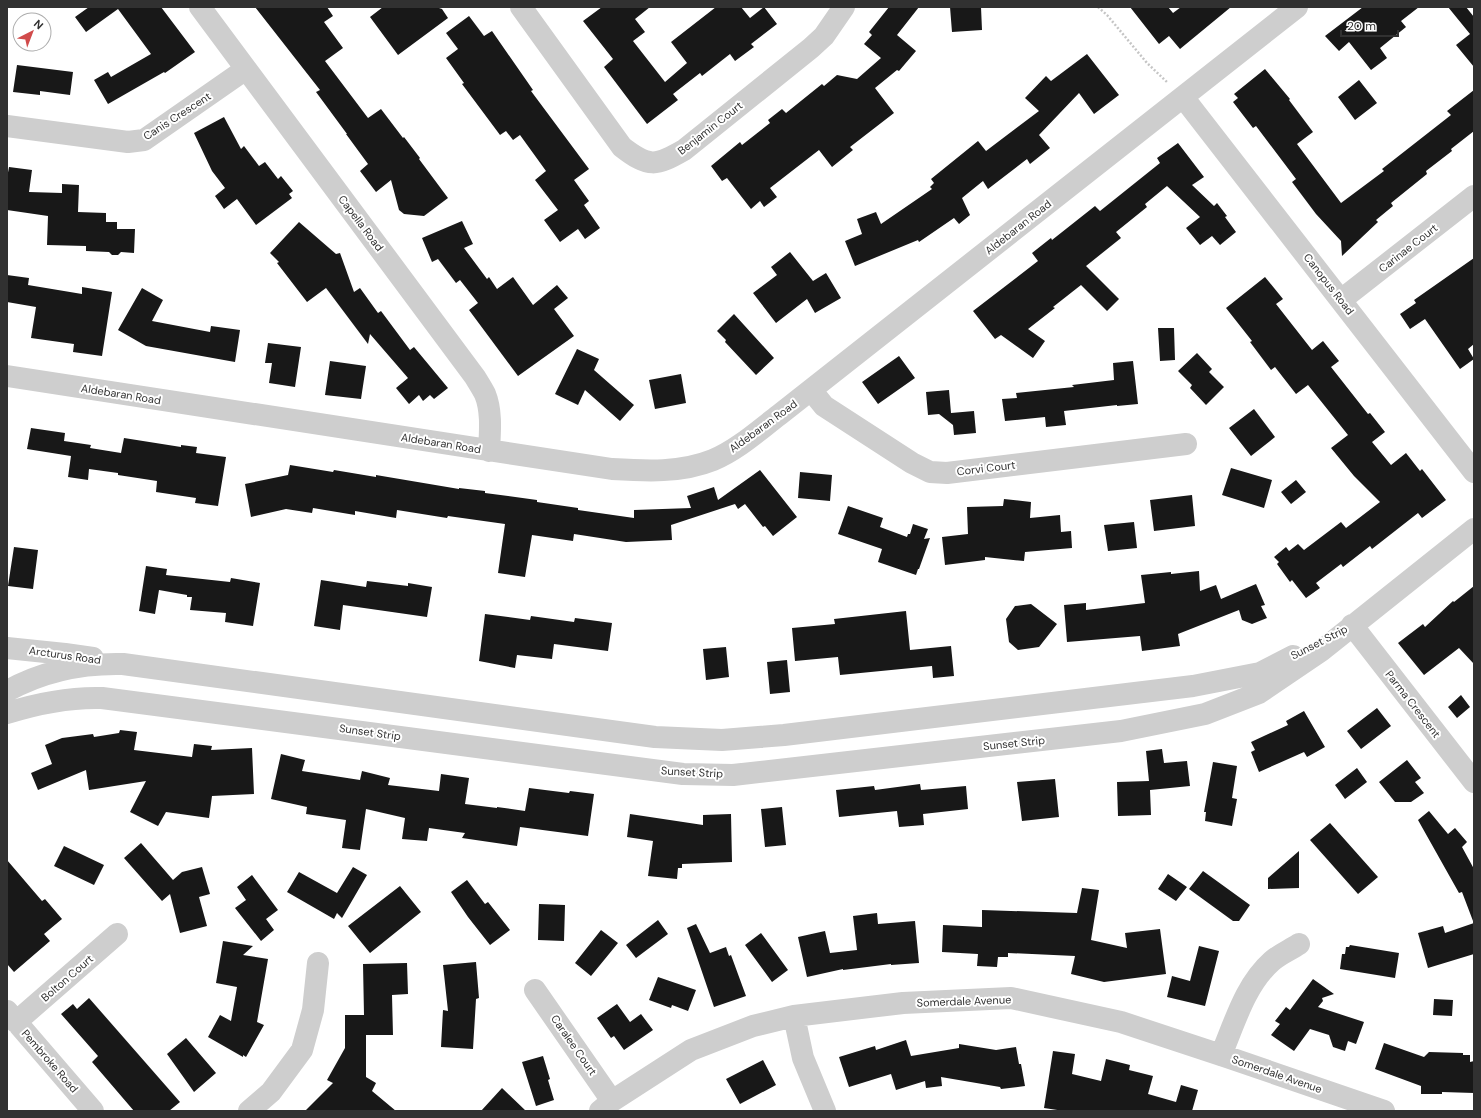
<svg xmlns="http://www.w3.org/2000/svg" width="1481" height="1118" font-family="'DM Sans',sans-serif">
	<rect width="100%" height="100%" fill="#fff"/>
	<path fill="#181818" d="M89,7H161L195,52L165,73L164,72L108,104L94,80L108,72L111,77L151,54L118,9L86,32L75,17Z
		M255,7H327L333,16L324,22L343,48L325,61L368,118L381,109L403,138L404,137L420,158L419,159L448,198L424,216L404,214L399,210L391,180L376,192L360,171L368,164L346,134H347L316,92L320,90Z
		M383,7H436L442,9L448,18L398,55L370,17Z
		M602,7H650L635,19L645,32L633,41L665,82L687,63L671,42L716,7H741L750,18L764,7L777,24L751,44L754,47L735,61L730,54L702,76L700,73L673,94L678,100L647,124L604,67L613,59L583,21Z
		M889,7H919L897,35L916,51L899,71L897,70L875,88L894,113L850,147L853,150L832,167L819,150L770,188L777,197L764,207L760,201L751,209L727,178L722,181L711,166L740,142L742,145L770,123L768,120L782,109L786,113L822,84L824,86L837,75L857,79L881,58L864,44L872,35L869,32Z
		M950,7H981L982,30L952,32Z
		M1130,7H1168L1173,13L1181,7H1231L1180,49L1169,36L1159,44Z
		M1363,7H1419L1401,21L1406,27L1380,48L1387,58L1371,70L1349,42L1339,51L1325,36Z
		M1448,7H1466L1474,17V67L1456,45L1470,34Z
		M469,16L484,36L492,31L533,90L531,91L589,169L574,180L589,201L584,205L600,228L585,239L578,229L560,242L544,220L558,210L535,180L546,171L520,135L513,140L506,131L500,135L462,84L464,83L446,58L458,49L446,33Z
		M1087,54L1119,95L1094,114L1079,93L1039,135L1050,148L1030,164L1027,159L988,189L983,181L962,198L970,215L959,224L954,218L919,242L918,240L855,266L845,241L862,234L857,219L876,212L881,224L932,189L930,187L934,183L931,179L978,141L986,151L1039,111L1025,98L1046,76L1051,81Z
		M17,65L73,72L70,95L40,91V95L13,92Z
		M1265,69L1290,99L1289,100L1313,132L1297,144L1341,203L1384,171L1382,169L1451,115L1447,111L1474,90V131L1451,149L1452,151L1426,171L1427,174L1391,203L1393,206L1376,220L1378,222L1342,256L1341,241L1316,214L1292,182L1296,179L1256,126L1253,128L1233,102L1238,98L1234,94Z
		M1359,80L1377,103L1355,120L1338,97Z
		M224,117L241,149L244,146L259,166L265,162L278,179L281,176L293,191L289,194L292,198L256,225L237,199L224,209L215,196L225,188L212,171L194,133Z
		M1178,143L1204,177L1192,185L1214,206L1217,203L1227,216L1225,217L1236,232L1220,245L1212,236L1200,245L1186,228L1200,217L1167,186L1145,204L1147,207L1116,232L1121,238L1086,266L1119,299L1107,311L1081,285L1053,307L1055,308L1028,329L1045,341L1033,358L1001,335L995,339L973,311L1038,261L1032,253L1051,238L1052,240L1095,206L1100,211L1160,163L1157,158Z
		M9,167L32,170L29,192L62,193V184L79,185L78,212L106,213V222H117V229H135L134,253L121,252L118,255H112L109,252L86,251V246L47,245L48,216L7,210V178Z
		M462,221L473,244L464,248L487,279L489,277L497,289L513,277L533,305L557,285L568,298L554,309L574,336L518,376L469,310L478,303L460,280L456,283L438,259L432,262L422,238Z
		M299,222L336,254L340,253L354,292L360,288L378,313L381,311L410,350L414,347L448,388L434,399L430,395L423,401L419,395L409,404L396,388L408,378L370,334L368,344L326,288L307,302L277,263L279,262L270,253Z
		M790,252L813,281L826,273L841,298L815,313L807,299L776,323L753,293L777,275L771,267Z
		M1474,258V344L1468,349L1474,359L1460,369L1425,319L1410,329L1400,314L1416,303L1414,300Z
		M7,275L29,278L28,285L82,294V287L112,292L102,356L73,352L74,344L31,338L36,307L7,302Z
		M1265,277L1283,299L1276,304L1312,350L1323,341L1339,361L1331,367L1368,414L1370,413L1385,432L1372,442L1391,465L1406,453L1420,471L1422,469L1446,500L1422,518L1418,513L1372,549L1370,546L1343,567L1341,564L1316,583L1320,588L1306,598L1292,580L1290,582L1277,564L1279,562L1274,557L1286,547L1289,551L1298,544L1304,550L1341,522L1346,528L1380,502L1354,476L1331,448L1348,435L1308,385L1296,394L1275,367L1271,370L1250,342L1252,341L1226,308Z
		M142,288L163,300L152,321L210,332L211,326L240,330L235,362L146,346L118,330Z
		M734,314L774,358L756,375L725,342L726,340L717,331Z
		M1158,328H1174L1175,360L1160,361Z
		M268,343L301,347L295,387L269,383L272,363H265Z
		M577,349L599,359L594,370L634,405L620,421L585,390L578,405L555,394Z
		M1197,353L1212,369L1209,372L1224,387L1206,405L1190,388L1192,385L1178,371Z
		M899,356L915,378L878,404L862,382Z
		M330,361L366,366L361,399L325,395Z
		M1133,361L1138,404L1117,406V405L1064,411L1066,425L1046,427L1045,417L1005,421L1002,399L1017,398L1016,393L1074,387L1072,385L1114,380L1113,363Z
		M681,374L686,403L655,409L649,380Z
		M949,390L951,413L974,411L976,433L954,435L953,425L939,414L928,415L926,392Z
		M1254,409L1275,437L1251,456L1229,428Z
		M31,428L65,433L64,441L91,445L90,448L121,453L124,438L181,447V445L197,447L196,453L226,457L218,506L195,503L196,498L156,492L157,481L118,475V473L89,469L88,480L68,477L71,456L27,449Z
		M290,465L333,472L334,470L376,477V475L459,489V488L485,491V493L537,500V502L578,508V510L634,518V510L691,508L687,496L714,487L718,500L760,470L797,517L773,536L765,526L763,527L745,504L738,509L735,504L671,525L672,540L626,542L574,534L573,541L532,535L525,577L498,573L505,524L448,516L447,518L397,510L396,518L355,511V515L313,508L312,513L286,509L251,517L245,484L288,475Z
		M1231,468L1272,480L1264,508L1222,495Z
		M800,472L832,475L830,501L798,498Z
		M1296,480L1306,492L1291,504L1281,492Z
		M1192,495L1195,526L1154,531L1150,500Z
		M1004,499L1031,502L1030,518L1060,515L1061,532L1071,531L1072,548L1025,552L1024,561L985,557V560L945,565L942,537L968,534L967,507L1003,506Z
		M848,506L883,518L880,527L907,537L908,534H910L913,524L928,529L924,539L930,538L919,569H918L916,575L878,562L882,549L838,534Z
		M1134,522L1137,548L1108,551L1104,525Z
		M14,547L38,550L33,589L8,586Z
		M146,566L167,569L166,575L230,582L231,578L260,583L253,626L225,622L226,613L190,610L192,597H187V595L159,590L155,614L139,611Z
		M1199,571L1200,591L1216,585L1221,599L1256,584L1265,605L1261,606L1267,618L1252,624L1242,620L1239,610L1178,634L1180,646L1142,651L1140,636L1067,642L1064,605L1086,603V610L1145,603L1141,575L1171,572V574Z
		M321,580L366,587L367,581L408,586V583L432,587L427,617L343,605L340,630L314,626Z
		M1474,586V664L1459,648L1424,675L1398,643L1423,624L1425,627L1453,601L1454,602Z
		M1031,604L1057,624L1039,647L1018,650L1009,642L1006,619L1015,606Z
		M906,611L910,650L951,646L954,676L933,678L932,666L840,675L838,657L795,661L792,628L835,624L834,619Z
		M485,614L530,620L531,616L574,622L575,618L612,623L608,651L554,644L552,659L517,655L515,668L479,661Z
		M726,647L729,677L706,680L703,649Z
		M787,660L790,692L770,694L767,662Z
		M1461,695L1470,707L1457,718L1448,707Z
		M1377,708L1391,726L1361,749L1347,731Z
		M1304,711L1325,747L1307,757L1304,752L1259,772L1251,752L1255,750L1251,742L1288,725L1286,721Z
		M120,730L137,732L134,750L192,757L194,744L212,746L211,750L252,748L254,794L212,796L209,818L166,812L158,826L130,812L146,781L89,790L86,770L38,790L31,773L52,764L45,745L62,738L93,734L94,737L119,733Z
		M1162,749L1164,763L1187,761L1190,786L1150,790L1151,815L1118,816L1117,782L1149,781L1146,751Z
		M281,754L305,760L302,771L360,780L362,771L390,778L388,785L439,791L441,774L469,778L465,804L497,808V807L525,811L529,788L569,793L570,791L594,794L588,836L520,827L517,846L462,838L465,833L429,828L427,841L402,839L405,818L366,809L360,850L342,848L346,820L306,814L307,807L271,799Z
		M1407,760L1421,778L1415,782L1424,793L1411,802H1395L1379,782Z
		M1213,762L1237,766L1232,798L1237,799L1232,826L1205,821L1206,812H1204Z
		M1357,768L1367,782L1345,799L1335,785Z
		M1055,779L1059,817L1022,821L1017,782Z
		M920,784L921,790L966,786L968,809L923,814L924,825L899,827L897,811L839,817L836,790L874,786L875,790Z
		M782,807L786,845L765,847L761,809Z
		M1429,811L1448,834L1455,828L1467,842L1462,847L1474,869V921H1473L1462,892L1459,893L1418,820Z
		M630,814L703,825V815L731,814L732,862L682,864V868H678L677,879L648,876L653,841L627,837Z
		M1330,823L1378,877L1358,894L1310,840Z
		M141,843L173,880L182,872L202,867L210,894L199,897L207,926L180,933L170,894L162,901L124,858Z
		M64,846L104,865L94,885L54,866Z
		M1299,851V888L1268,889V878Z
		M7,860L42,901L45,899L62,919L44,934L50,941L14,972L7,964Z
		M353,867L367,875L342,918L337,913L334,919L287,892L299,872L337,893Z
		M1203,871L1250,905L1239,921H1233L1189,889Z
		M1168,874L1187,887L1176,901L1158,889Z
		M252,875L278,910L266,919L274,930L261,941L235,908L246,900L237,887Z
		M467,880L485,904L488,902L510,930L490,945L468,917L451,892Z
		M400,886L421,912L370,953L348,926Z
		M1082,888L1099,890L1091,940L1127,948L1125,933L1160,929L1166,974L1104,982L1071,974L1075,956L1008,953V957H998L997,967L977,966L978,954L942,952L943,925L982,927V910L1077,913Z
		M539,904L565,905L564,941L538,940Z
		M877,913L878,924L915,921L919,963L891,965V964L843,970V969L807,977L798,937L825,931L830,953L857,950L853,916Z
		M658,920L668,934L636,958L626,945Z
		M1474,923V954L1428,968L1418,933L1443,926L1445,933Z
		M696,924L710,953L726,947L729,956L731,955L746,996L714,1007L687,928Z
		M601,930L618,943L591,976L575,963Z
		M761,933L788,970L772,982L745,945Z
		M223,941L253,946L243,955L268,959L257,1022L264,1025L246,1057L243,1055V1057L208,1037L220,1015L231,1021L237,987L216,983Z
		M1350,945L1399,953L1395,978L1340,969L1342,954H1345L1346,947H1349Z
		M1199,946L1219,951L1205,1006L1167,997L1172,976L1190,981Z
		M476,962L479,998L476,999L473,1049L441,1047L443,1010L448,1011L443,965Z
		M407,963L408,994L392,995L393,1035H366V1077L376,1083L372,1091L396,1111H305L333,1083L327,1080L345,1048V1015H364L363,964Z
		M658,977L696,990L688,1011L672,1005L671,1008L649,1000Z
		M1313,979L1334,994L1322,998L1323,1001L1318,1007L1364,1022L1356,1044L1348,1041L1345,1051L1333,1047L1329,1035L1310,1029L1294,1051L1271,1035L1280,1024L1275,1021L1286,1007L1290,1010Z
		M89,998L180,1102L169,1111H134L92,1062L98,1056L61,1014L73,1004L77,1009Z
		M1434,999L1453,1000L1452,1016L1433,1015Z
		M617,1004L630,1022L641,1014L653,1030L624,1050L614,1036L611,1038L597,1018Z
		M186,1038L216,1073L194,1092L167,1054Z
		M906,1040L911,1056L959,1048V1044L996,1050L1016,1047L1019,1064H1021L1025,1086L1001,1089L1000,1087L941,1077L942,1086L926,1088L925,1081L896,1090L891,1074L849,1087L839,1057L875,1046L876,1050Z
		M1384,1043L1424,1057L1429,1052L1463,1053V1055H1470V1062L1474,1061V1093L1442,1092V1094H1421V1086L1375,1069Z
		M1053,1051L1075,1054L1072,1074L1101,1081L1106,1059L1130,1065L1129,1070L1153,1076L1148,1094L1176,1102L1181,1085L1198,1090L1192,1111H1064L1044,1108Z
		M543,1056L550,1079L548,1080L554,1100L536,1106L522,1062Z
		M763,1060L776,1085L740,1104L726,1079Z
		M502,1088L526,1111H481Z"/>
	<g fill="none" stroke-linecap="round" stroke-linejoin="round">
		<path stroke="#c5c5c5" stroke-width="2.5" stroke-dasharray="2 2" stroke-linecap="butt" d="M1098,7L1107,15L1147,63L1168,83"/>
		<path stroke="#cecece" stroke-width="22" d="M200,7L475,377C478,382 482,388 485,394C492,411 490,432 489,451
			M521,7L622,147C649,168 656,166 684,150L811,48L824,36L844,7
			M1183,97L1474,472
			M7,126L128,142L144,140L246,69
			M1341,300L1474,196
			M7,376L612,469C646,471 681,473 713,460C737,450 758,431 779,415L1297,7
			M811,390L824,406L912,463L930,472L947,473L1186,444
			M1352,625L1474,782
			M7,648L65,654L93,658
			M7,691C43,671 83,663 123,664L655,737L722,740L784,735L1193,686L1260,673L1293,656
			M7,713C39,703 69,697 102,698L683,774L733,775L1121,731L1205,714L1259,693L1321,651L1474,529
			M535,990L612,1101
			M7,1011L93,1111
			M794,1016L803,1058L825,1111
			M16,1022L117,934
			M1221,1055C1235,1022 1245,985 1272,961C1280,954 1290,950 1299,944
			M249,1111L271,1092L302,1050L313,1010L318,963
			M600,1111L612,1101L691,1050L753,1026L794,1016L903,1003L1011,998L1121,1022L1227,1057L1384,1111"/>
	</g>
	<g text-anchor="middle" stroke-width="4" stroke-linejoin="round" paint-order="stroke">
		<g font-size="11" fill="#313131" stroke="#fff">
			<text transform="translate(177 116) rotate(-33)" y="4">Canis Crescent</text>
			<text transform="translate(710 128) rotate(-38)" y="4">Benjamin Court</text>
			<text transform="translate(361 223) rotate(53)" y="4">Capella Road</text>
			<text transform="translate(1018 227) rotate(-38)" y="4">Aldebaran Road</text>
			<text transform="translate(1408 248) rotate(-38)" y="4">Carinae Court</text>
			<text transform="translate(1329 284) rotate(52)" y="4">Canopus Road</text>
			<text transform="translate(121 394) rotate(9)" y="4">Aldebaran Road</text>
			<text transform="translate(763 426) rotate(-36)" y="4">Aldebaran Road</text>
			<text transform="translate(441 443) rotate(9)" y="4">Aldebaran Road</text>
			<text transform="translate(986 468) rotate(-7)" y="4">Corvi Court</text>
			<text transform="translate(1319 642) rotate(-27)" y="4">Sunset Strip</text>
			<text transform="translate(65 655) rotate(8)" y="4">Arcturus Road</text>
			<text transform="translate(1413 704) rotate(52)" y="4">Parma Crescent</text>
			<text transform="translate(370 732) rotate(8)" y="4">Sunset Strip</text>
			<text transform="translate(1014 743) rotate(-6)" y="4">Sunset Strip</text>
			<text transform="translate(692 772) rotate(3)" y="4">Sunset Strip</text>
			<text transform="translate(67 978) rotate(-41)" y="4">Bolton Court</text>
			<text transform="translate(964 1001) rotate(-2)" y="4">Somerdale Avenue</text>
			<text transform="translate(574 1045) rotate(55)" y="4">Caralee Court</text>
			<text transform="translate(50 1061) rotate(49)" y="4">Pembroke Road</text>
			<text transform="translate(1277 1074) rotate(19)" y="4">Somerdale Avenue</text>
		</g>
	</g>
	<rect width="1481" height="1118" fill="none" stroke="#313131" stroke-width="16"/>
	<g transform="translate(32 32) rotate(42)"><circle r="19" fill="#ffffff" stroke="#adadad"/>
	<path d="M0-3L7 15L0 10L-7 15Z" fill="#d14b4b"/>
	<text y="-6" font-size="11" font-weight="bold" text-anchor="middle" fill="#313131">N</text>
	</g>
	<path d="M1341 30v6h57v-6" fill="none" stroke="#313131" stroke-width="2"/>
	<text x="1347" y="30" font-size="12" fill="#313131" stroke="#ffffff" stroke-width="3" paint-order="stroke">20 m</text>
</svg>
